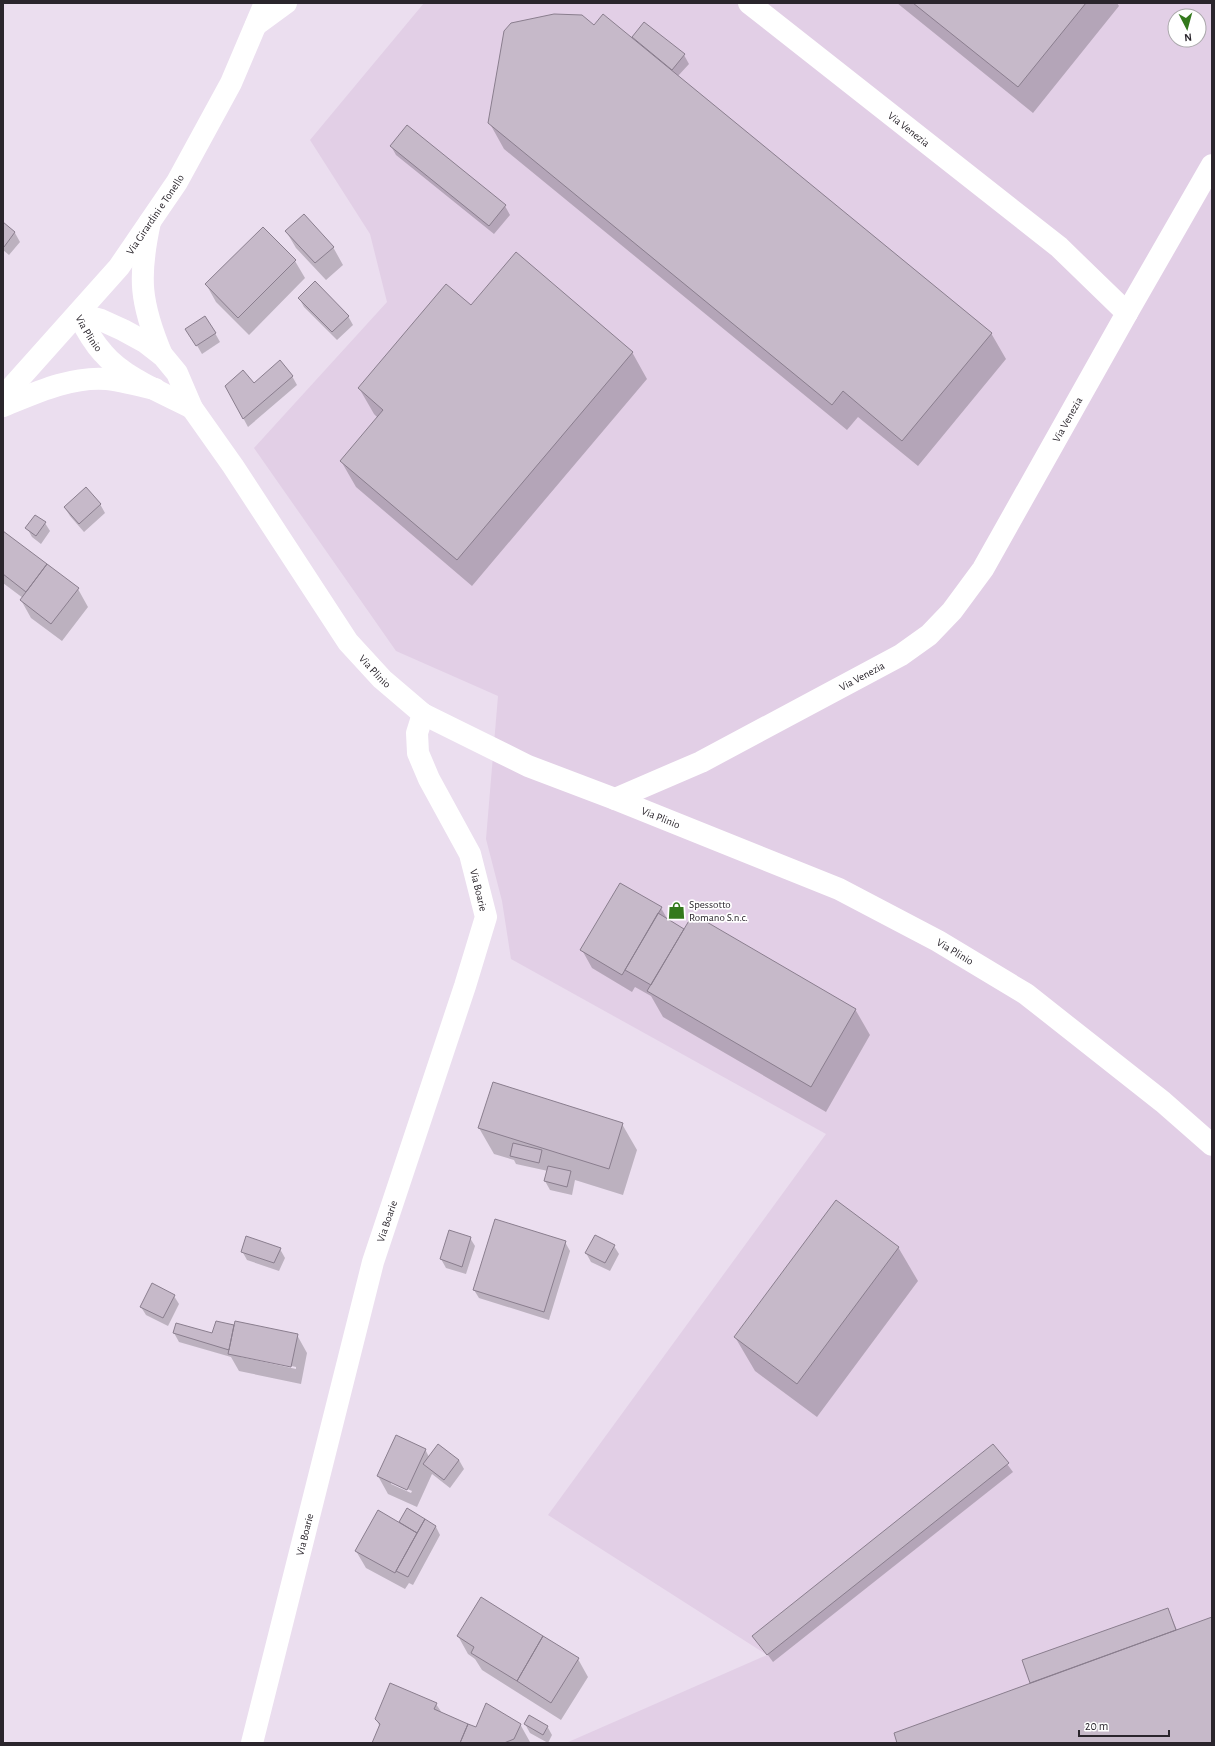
<svg xmlns="http://www.w3.org/2000/svg" width="1215" height="1746" font-family="'Alegreya Sans',sans-serif">
	<rect width="100%" height="100%" fill="#ebdeef"/>
	<path fill="#e2cfe6" fill-rule="evenodd" d="M424,3H1212V1743H566L767,1655L548,1515L826,1134L511,959L502,901L486,839L498,696L396,651L254,448L387,302L370,234L310,140ZM1175,16H1199V40H1175Z"/>
	<path fill="#0003" fill-rule="evenodd" d="M897,3H1117L1119,6L1033,113Z
		M594,26L635,41L633,37L684,55L689,64L678,76L991,333L1006,359L918,466L858,417L847,430L504,149L489,122Z
		M407,126L505,206L510,215L494,234L396,155L391,146Z
		M3,223L15,233L20,242L9,255L3,250Z
		M286,231L333,247L343,265L326,280L296,248Z
		M295,261L305,278L249,335L216,302L206,284Z
		M299,298L348,316L353,325L337,340L304,307Z
		M471,307L632,352L647,379L472,586L356,487L341,461L378,418L374,414L359,388Z
		M215,333L220,342L202,354L192,337Z
		M292,376L297,385L248,427L226,386L254,385Z
		M100,504L105,513L84,532L70,516L65,508Z
		M45,523L50,531L41,544L32,537L27,528Z
		M3,532L78,589L88,607L62,641L31,618L21,600L23,598L3,583Z
		M661,908L668,920L684,930L855,1009L870,1035L826,1112L663,1017L651,996L635,987L632,992L592,968L582,950Z
		M622,1124L637,1150L623,1195L575,1180L572,1195L550,1190L545,1181L548,1171L516,1164L514,1160L494,1154L479,1128Z
		M470,1238L475,1246L466,1274L446,1268L441,1259Z
		M565,1242L570,1251L549,1320L479,1298L474,1290Z
		M614,1246L619,1254L610,1271L591,1262L586,1253Z
		M898,1247L918,1281L817,1417L755,1371L735,1337Z
		M280,1249L285,1258L279,1271L247,1260L242,1251Z
		M174,1296L179,1304L168,1326L146,1315L141,1307Z
		M233,1326L234,1328L297,1335L307,1353L301,1384L239,1371L231,1357L179,1342L174,1333L213,1334ZM241,1355L296,1367V1369L241,1357Z
		M993,1445L1013,1472L773,1662L754,1636Z
		M425,1449L429,1457L459,1460L464,1469L450,1488L432,1474L417,1507L388,1494L378,1476ZM391,1482L412,1491L411,1493L391,1484Z
		M407,1510L436,1527L440,1535L413,1585L409,1583L405,1589L366,1568L356,1551L402,1525L400,1522Z
		M481,1598L578,1659L588,1677L561,1720L482,1670L475,1659L468,1654L458,1636Z
		M1168,1609L1177,1630L1212,1618V1743H898L1032,1683L1024,1661Z
		M436,1704L442,1713L476,1728L520,1724L530,1742L373,1743L380,1727L376,1719Z
		M525,1724L547,1726L552,1735L548,1743L530,1733Z"/>
	<path fill="#c6b9c9" stroke="#8a7e8e" d="M913,3H1086L1018,87Z
		M554,14L582,15L594,25L603,14L992,333L902,441L843,391L832,405L488,123L504,31L511,23Z
		M644,22L685,54L672,70L632,37Z
		M407,125L506,205L489,226L390,146Z
		M304,214L334,247L315,263L285,231Z
		M3,222L15,232L4,247L3,246Z
		M263,227L296,260L238,318L205,284Z
		M516,252L633,352L457,560L340,461L383,410L358,388L446,284L471,305Z
		M315,281L349,316L332,332L298,298Z
		M205,316L216,333L196,346L185,329Z
		M280,360L293,376L243,419L225,386L243,370L254,383Z
		M86,487L101,504L79,524L64,507Z
		M35,515L46,522L36,536L25,528Z
		M3,531L47,564L26,592L3,574Z
		M47,564L79,588L51,624L20,600Z
		M620,883L662,907L622,975L580,950Z
		M658,913L684,929L651,985L625,970Z
		M693,914L856,1009L811,1087L647,991Z
		M493,1082L623,1123L609,1169L478,1128Z
		M513,1143L542,1150L539,1163L510,1156Z
		M548,1166L571,1171L567,1187L544,1181Z
		M836,1200L899,1247L797,1384L734,1337Z
		M495,1219L566,1241L544,1312L473,1290Z
		M449,1230L471,1237L462,1267L440,1259Z
		M595,1235L615,1245L605,1263L585,1253Z
		M246,1236L281,1248L274,1263L241,1252Z
		M152,1283L175,1295L163,1318L140,1307Z
		M216,1321L234,1325L229,1350L173,1333L176,1323L212,1333Z
		M235,1321L298,1334L291,1367L228,1354Z
		M396,1435L426,1449L407,1490L377,1476Z
		M438,1444L459,1460L444,1480L423,1464Z
		M993,1444L1009,1463L767,1655L752,1636Z
		M407,1508L425,1519L417,1533L399,1522Z
		M378,1510L417,1533L395,1573L355,1551Z
		M425,1519L436,1526L408,1577L396,1571Z
		M481,1597L543,1636L517,1681L471,1653L474,1647L457,1636Z
		M1168,1608L1176,1630L1030,1683L1022,1660Z
		M1212,1617V1743H897L894,1733Z
		M543,1636L579,1658L551,1703L517,1681Z
		M390,1683L437,1703L434,1709L468,1724L460,1743H372L380,1724L375,1719Z
		M486,1703L521,1724L514,1739L504,1743H460L468,1724L476,1727Z
		M529,1715L548,1726L543,1735L524,1724Z"/>
	<g fill="none" stroke-linecap="round" stroke-linejoin="round">
		<g stroke="#fff" stroke-width="22">
			<path d="M1127,313L1212,165"/>
			<path id="s1" d="M615,799L701,762L901,655L929,635L952,611L983,569L1127,313L1059,247L749,3"/>
			<path id="s2" d="M252,1743L373,1262L465,986L486,917L470,854L429,779L418,753L417,733L423,714"/>
		</g>
		<g stroke="#fff" stroke-width="22">
			<path d="M150,222C138,277 140,303 162,355"/>
			<path id="s3" d="M78,314L101,320L123,330L145,342L163,356L177,373L192,408L233,466L348,642L382,679L423,714L528,766L615,799L839,889L938,941L1026,994L1163,1102L1212,1145"/>
			<path id="s4" d="M78,314C85,328 92,341 103,353C124,378 163,393 192,408"/>
			<path d="M3,406C35,393 71,376 107,379C123,381 139,385 155,389"/>
		</g>
		<g stroke="#fff" stroke-width="22">
			<path d="M256,25L286,3"/>
			<path id="s5" d="M3,397L119,267L177,182L231,83L265,3"/>
		</g>
	</g>
	<defs>
		<symbol id="shop-bare" viewBox="-9 -9 18 18"><path d="M-5-2.5h2.3a2.7 3.5 0 0 1 5.4 0H5L5.5 6h-11ZM-1.5-2.5h3a1.5 2.3 0 0 0-3 0Z" fill="#33791c" stroke="#fff" stroke-width="2.5" paint-order="stroke"/></symbol>
	</defs>
	<g fill-rule="evenodd">
		<use href="#shop-bare" x="664" y="898" width="25" height="25"/>
	</g>
	<g text-anchor="middle" stroke-width="3.5" stroke-linejoin="round" paint-order="stroke">
		<g font-size="11" fill="#2a252c" stroke="#fff">
			<text transform="translate(909 129) rotate(38)" y="4">Via Venezia</text>
			<text dy="4" stroke="none"><textPath href="#s5" startOffset="238">Via Girardini e Tonello</textPath></text>
			<text dy="4" stroke="none"><textPath href="#s4" startOffset="22">Via Plinio</textPath></text>
			<text dy="4" stroke="none"><textPath href="#s1" startOffset="612">Via Venezia</textPath></text>
			<text dy="4" stroke="none"><textPath href="#s3" startOffset="477">Via Plinio</textPath></text>
			<text dy="4" stroke="none"><textPath href="#s1" startOffset="276">Via Venezia</textPath></text>
			<text dy="4" stroke="none"><textPath href="#s3" startOffset="801">Via Plinio</textPath></text>
			<text transform="translate(479 890) rotate(76)" y="4">Via Boarie</text>
			<text dy="4" stroke="none"><textPath href="#s3" startOffset="1125">Via Plinio</textPath></text>
			<text dy="4" stroke="none"><textPath href="#s2" startOffset="539">Via Boarie</textPath></text>
			<text dy="4" stroke="none"><textPath href="#s2" startOffset="215">Via Boarie</textPath></text>
		</g>
		<g font-size="11" fill="#2a252c" stroke="#fff" text-anchor="start">
			<text x="689" y="908">Spessotto<tspan x="689" dy="13">Romano S.n.c.</tspan></text>
		</g>
	</g>
	<rect width="1215" height="1746" fill="none" stroke="#2a252c" stroke-width="8"/>
	<g transform="translate(1187 28) rotate(174)"><circle r="19" fill="#ffffff" stroke="#aaa8ab"/>
	<path d="M0-3L7 15L0 10L-7 15Z" fill="#33791c"/>
	<text y="-6" font-size="11" font-weight="bold" text-anchor="middle" fill="#2a252c">N</text>
	</g>
	<path d="M1079 1730v6h90v-6" fill="none" stroke="#2a252c" stroke-width="2"/>
	<text x="1085" y="1730" font-size="12" fill="#2a252c" stroke="#ffffff" stroke-width="3" paint-order="stroke">20 m</text>
</svg>
